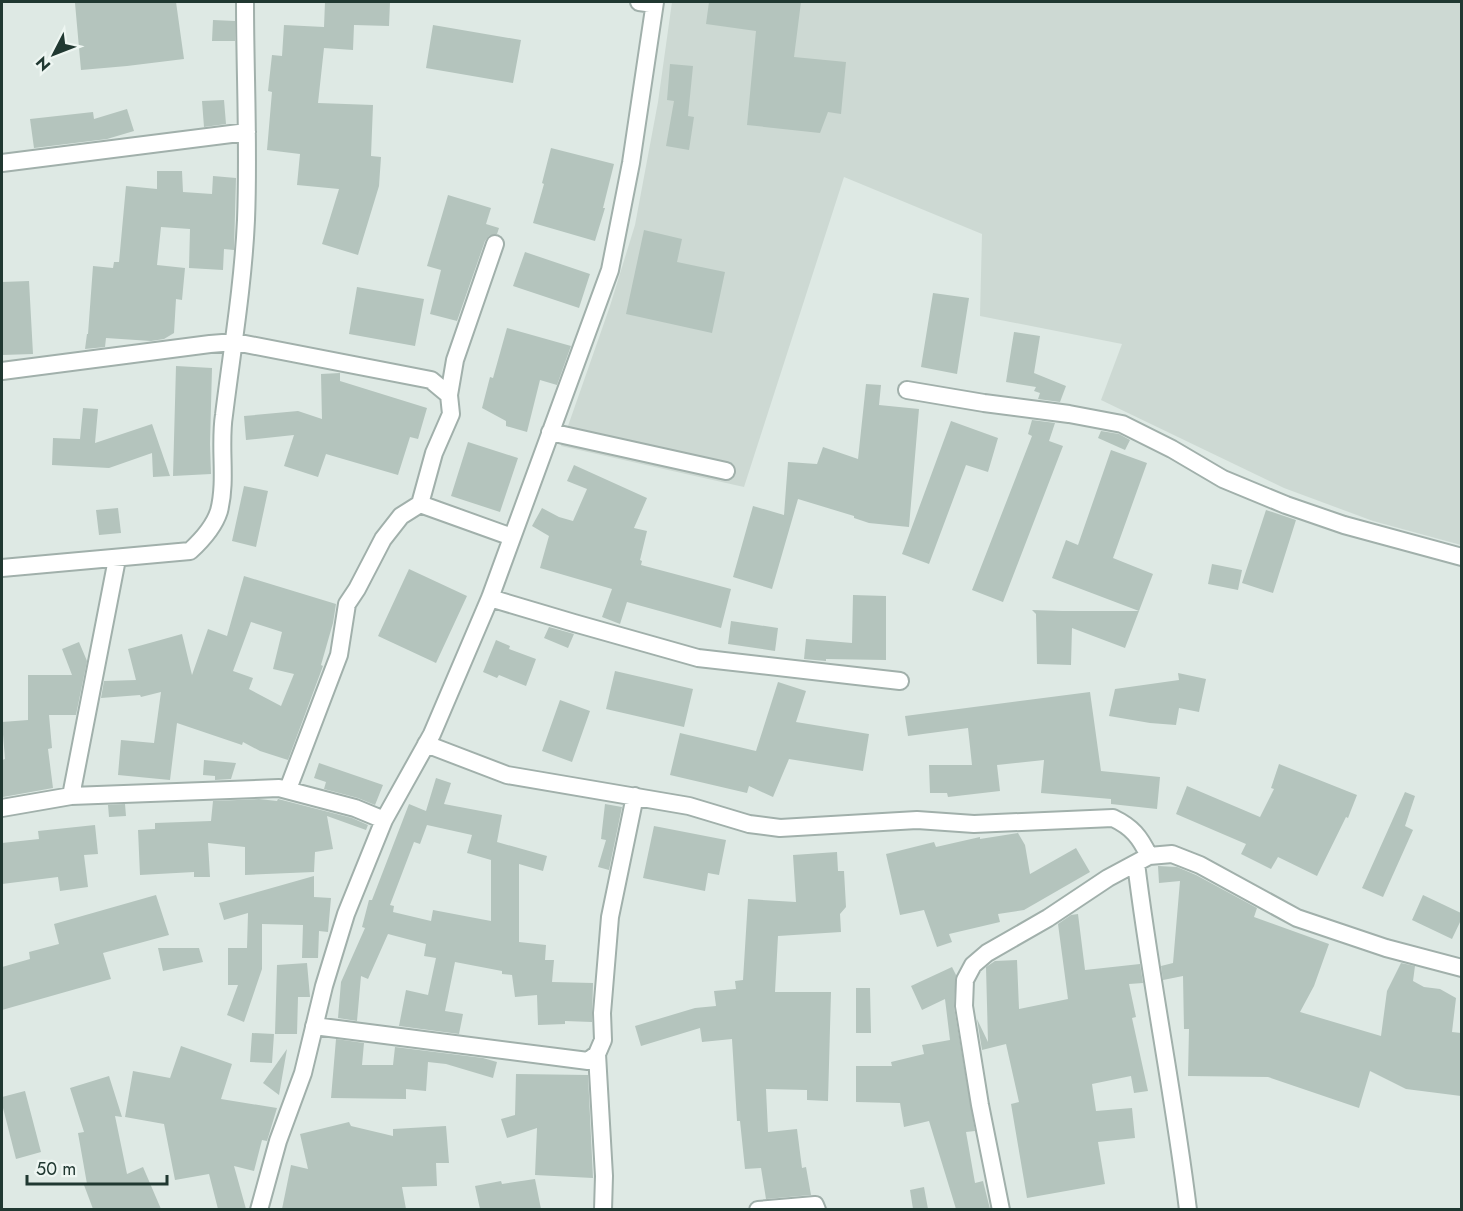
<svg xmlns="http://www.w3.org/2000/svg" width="1463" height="1211" font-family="Jost,sans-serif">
	<rect width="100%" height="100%" fill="#dee9e4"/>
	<path fill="#cdd9d3" d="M672,2H1461V545L1373,521L1284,488L1101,400L1122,344L980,316L982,234L844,177L744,487L561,446L610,306L635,225L658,102Z"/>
	<path fill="#b4c4bd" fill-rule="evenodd" d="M92,2H176L184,59L127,66L81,70L75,3Z
		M325,2H390L389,26L354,25L353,50L324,48L318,103L373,105L371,156L381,157L379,186L358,255L322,244L339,189L297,185L300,154L267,150L272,92L268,91L272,55L282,56L284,25L324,27Z
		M709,2H801L794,57L846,62L841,114L828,112L820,133L747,125L756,31L706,24Z
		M213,20L235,21V41H212Z
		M433,25L521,40L513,83L426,68Z
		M670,64L693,66L688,116L694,117L689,150L666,146L674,101L667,100Z
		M224,100L226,124L204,127L202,101Z
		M127,109L134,131L107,139L34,148L30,119L93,112L94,119Z
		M551,148L614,164L603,208H605L595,241L533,223L544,184L542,183Z
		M157,171H182L183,192L212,194L213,176L236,178L234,250L224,249L223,270L189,268L190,229L161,227L157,265L185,268L182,300L176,299L174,333L164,339L151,341L106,338L105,347L85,349L87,334H88L93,266L113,268L114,262H119L126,186L157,189Z
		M448,195L491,208L486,224L499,228L497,234L489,236L485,241L457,321L430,314L441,270L427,266Z
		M644,230L682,239L677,262L725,272L712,333L626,314Z
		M525,252L590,274L579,308L513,286Z
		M29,281L33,354L2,355V282Z
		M357,287L424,299L415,346L349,334Z
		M933,293L969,298L957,374L921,367Z
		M507,328L571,346L557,385L540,380L527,432L506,426V421L482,408L490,377L493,378Z
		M1014,332L1040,336L1034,373L1066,386L1060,402L1038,399L1040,393L1034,391L1036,387L1006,382Z
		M176,366L212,368L210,444L211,474L173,476Z
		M340,373V381L427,408L418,439L410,437L398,475L326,454L318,477L284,466L294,435L246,440L244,416L298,411L322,419L321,374Z
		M866,384L881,385L879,405L919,409L909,527L869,523L854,518V516L798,499L772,589L733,577L753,506L784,515L788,462L817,464L823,447L858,459Z
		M83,408L98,409L95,443L152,424L170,476L153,477L152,453L109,468L52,465L53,438L80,439Z
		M1032,420L1055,423L1049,441L1063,446L1003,602L972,590L1032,436L1028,434Z
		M951,421L998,438L988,472L966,465L929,564L902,554Z
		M1101,431L1119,434L1130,440L1125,450L1098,438Z
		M468,442L518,458L500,512L451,496Z
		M1111,450L1147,463L1113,558L1153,574L1139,611L1052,578L1066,540L1078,545Z
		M574,465L647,498L634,528L647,531L640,560L642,561L641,565L731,589L721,628L627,602L620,624L602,617L612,589L540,568L549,536L532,526L542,508L559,517L573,521L587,489L567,481Z
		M244,486L268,491L256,547L232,541Z
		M118,508L121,533L99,535L96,510Z
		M1266,510L1296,520L1273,593L1242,583Z
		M1212,564L1242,570L1238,590L1208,584Z
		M409,569L467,596L436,663L378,636Z
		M244,576L336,604L333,623L321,665L323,666L288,760L260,751L243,742L242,745L177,723L170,780L118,775L121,740L154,743L161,692L141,697L140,695L101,698L104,681L136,680L128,649L182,634L192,675L208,629L227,636ZM251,622L282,632L273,669L294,674L281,706L249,689L253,678L233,671Z
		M853,595L886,596V660L826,659V661L804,659L806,639L852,643Z
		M1032,610L1062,611H1139L1125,648L1072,628L1071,665L1037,664L1036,614Z
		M731,621L778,628L775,651L728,644Z
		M549,627L574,634L568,648L544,638Z
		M496,640L510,646L509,649L536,659L526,686L499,675L497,678L483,672Z
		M79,642L87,661L76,715H49L52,748L48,749L53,788L3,797L2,760L5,759L2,722L28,720V675H72L62,649Z
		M615,671L693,689L684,727L606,709Z
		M1178,673L1206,679L1199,712L1179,708L1176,725L1150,723L1109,716L1115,689L1179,680Z
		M778,682L806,691L796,722L869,734L863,771L789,759L773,797L749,786L747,793L670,775L680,733L756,751Z
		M1090,692L1101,771L1160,777L1157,809L1111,804V799L1041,793L1044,760L997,765L1000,791L948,797L947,793H930L929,765H972L968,728L908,736L905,716Z
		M560,700L590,711L572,762L542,751Z
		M204,760L236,763L231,779L215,780V776L203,775Z
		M319,763L383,785L375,805L358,798L324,789L326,782L314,778Z
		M1279,764L1357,795L1348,818L1346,817L1317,876L1278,857L1271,869L1241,854L1246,844L1176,814L1187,786L1260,817L1274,789L1271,788Z
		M436,778L451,783L444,804L502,815L497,842L547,856L543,871L519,864V942L546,945L545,960H554L552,982L593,983L592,1022L565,1021V1024L538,1025L537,995L515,997L512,975L502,974V971L455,962L445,1011L463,1014L459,1034L399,1026L406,990L428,995L436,958L424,956L426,944L388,934L368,979L361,976L357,1021L338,1018L341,982L365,928L362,927L369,900H372L409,804L426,811ZM427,825L472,835L467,853L491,860V921L433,910L431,921L393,912L394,906L390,905L414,842L420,844Z
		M1405,792L1415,796L1405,826L1413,830L1383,897L1362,888Z
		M259,799L277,801L278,799L352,818L368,825L366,830L327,816L333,849L315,852L314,872L245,875V847L208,843L210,877H194V872L140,875L138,830L155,829V823L211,821L213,801Z
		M125,804L126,816L109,817L108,805Z
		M605,804L622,807L609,870L598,867L606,840L601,839Z
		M95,825L98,854L84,855L88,887L60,891L58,877L2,884V843L39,839L38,831Z
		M654,826L726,840L719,875L708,873L705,891L643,878Z
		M1018,833L1025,845L1030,874L1076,848L1090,872L1024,910L998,914L1000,922L949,934L952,942L937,947L924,910L900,915L886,854L934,842L936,847L980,837V839Z
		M837,852L838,871H844L846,907L840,914L841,932L778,936L775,992H831L828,1101L807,1100V1090L766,1089L768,1132L797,1129L802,1168L806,1167L811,1195L766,1199L761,1168L745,1169L740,1121H737L732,1039L702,1042L700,1028L641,1046L635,1026L695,1008L716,1006L714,991L736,989L735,981L743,980L748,899L796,902L793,855Z
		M1158,866L1177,867L1196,875L1257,908L1254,917L1329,944L1314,986L1300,1012L1381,1036L1387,991L1401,963L1415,966L1413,981L1424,987L1440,989L1456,998L1452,1032L1461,1033V1096L1406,1089L1370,1071L1359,1108L1268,1077L1188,1076L1189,1029H1184L1183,976L1163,980L1161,966L1173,963L1180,881L1159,883Z
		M314,876V897L331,898L328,932L319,931L318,958H302L303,925L262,924V969L244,1022L227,1015L238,985H228V948H247L248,913L224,920L219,903Z
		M156,895L169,935L103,953L111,979L2,1010V967L30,959L29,952L59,944L54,924Z
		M1423,895L1461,913V920L1452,939L1412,920Z
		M1078,914L1085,970L1140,964L1143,983L1129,984L1136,1017L1132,1018L1148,1091L1134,1093L1131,1076L1092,1084L1096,1111L1132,1108L1135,1138L1098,1142L1105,1184L1027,1198L1011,1104L1019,1102L1006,1044L982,1050L977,1019L988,1042L986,967L995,961L1017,960L1019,1009L1068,999L1058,924L1071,915Z
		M158,948H199L203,962L163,971Z
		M307,963L310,997H298L297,1034H275L277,965Z
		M952,967L956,975L954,1007L975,1131L966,1132L975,1183L983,1181L990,1209H956L929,1121L904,1127L900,1103L856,1102V1066H892L891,1062L924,1054L922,1045L950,1040L945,999L922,1010L911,986Z
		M856,988H870L871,1033H856Z
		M252,1033L274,1034L272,1063L250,1062Z
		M336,1039L364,1043L362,1065H393L395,1047L483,1058L497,1062L493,1078L446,1064L428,1062L426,1091L406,1089V1099L331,1098Z
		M181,1046L232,1064L221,1099L277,1108L267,1141L262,1140L254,1171L234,1166L246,1209H218L209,1174L175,1180L164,1124L125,1117L133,1071L170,1078Z
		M287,1049L279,1095L263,1083Z
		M516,1074L588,1075L593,1178L535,1175L537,1128L507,1138L501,1119L515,1115Z
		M109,1076L122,1117L115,1116L127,1174L143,1167L161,1209H93L84,1185L87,1184L78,1133L84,1132L70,1088Z
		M25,1091L41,1152L16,1159L2,1104V1097Z
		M349,1122L351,1126L393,1136V1129L446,1126L449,1163H436L437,1186L402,1187L406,1209H282L291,1165L308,1169L300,1134Z
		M535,1179L541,1209H480L475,1186L501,1181L502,1184Z
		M924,1187L928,1209H913L910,1190Z"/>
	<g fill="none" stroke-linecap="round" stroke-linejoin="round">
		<defs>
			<path id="street" d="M639,2L654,4
				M2,163L247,132
				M2,371L210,344L235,342L431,380L449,395L451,414L434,453L420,504L401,516L383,539L357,589L347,604L339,655L288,789
				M907,390L984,403L1069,414L1122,424L1172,449L1223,479L1286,505L1344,525L1462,557
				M449,395L455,360L495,244
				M550,432L726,471
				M420,504L512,537
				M2,568L190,551C202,540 214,527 219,511C227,480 219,446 224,415C232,350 243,286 246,220C249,147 245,74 245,2
				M490,598L574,623L698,658L900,681
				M426,744L507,775L689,806L749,824L780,828L917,820L974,824L1113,818C1132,827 1140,837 1149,856
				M71,796L117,559
				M2,808L71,796L279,788L355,808L384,820
				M1136,863C1150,979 1174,1094 1188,1210
				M314,1026L588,1061L597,1054L603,1040L602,1013L610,917L635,796
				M597,1054L604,1176L603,1210
				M259,1210L278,1141L303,1073L324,986L346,914L384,820L432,734L490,598L610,270L631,163L655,2
				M758,1210L815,1205L817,1210
				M1001,1210L980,1105L964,1006L965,980L973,965L987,953L1048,918L1108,878L1149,856L1172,854L1200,865L1297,918L1386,948L1462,968"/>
		</defs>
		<use href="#street" stroke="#a1b0ab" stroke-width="20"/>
		<use href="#street" stroke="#fff" stroke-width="16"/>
	</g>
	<rect width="1463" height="1211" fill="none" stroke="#203831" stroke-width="6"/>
	<g transform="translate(54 54) rotate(228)" stroke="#eef6f2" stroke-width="4.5" paint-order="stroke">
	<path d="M0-4.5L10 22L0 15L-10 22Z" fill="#203831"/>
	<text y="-9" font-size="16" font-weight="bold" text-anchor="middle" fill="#203831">N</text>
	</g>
	<path d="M27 1175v9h140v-9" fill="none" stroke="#203831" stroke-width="3"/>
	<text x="36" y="1175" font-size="18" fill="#203831" stroke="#eef6f2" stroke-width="4.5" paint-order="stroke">50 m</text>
</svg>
